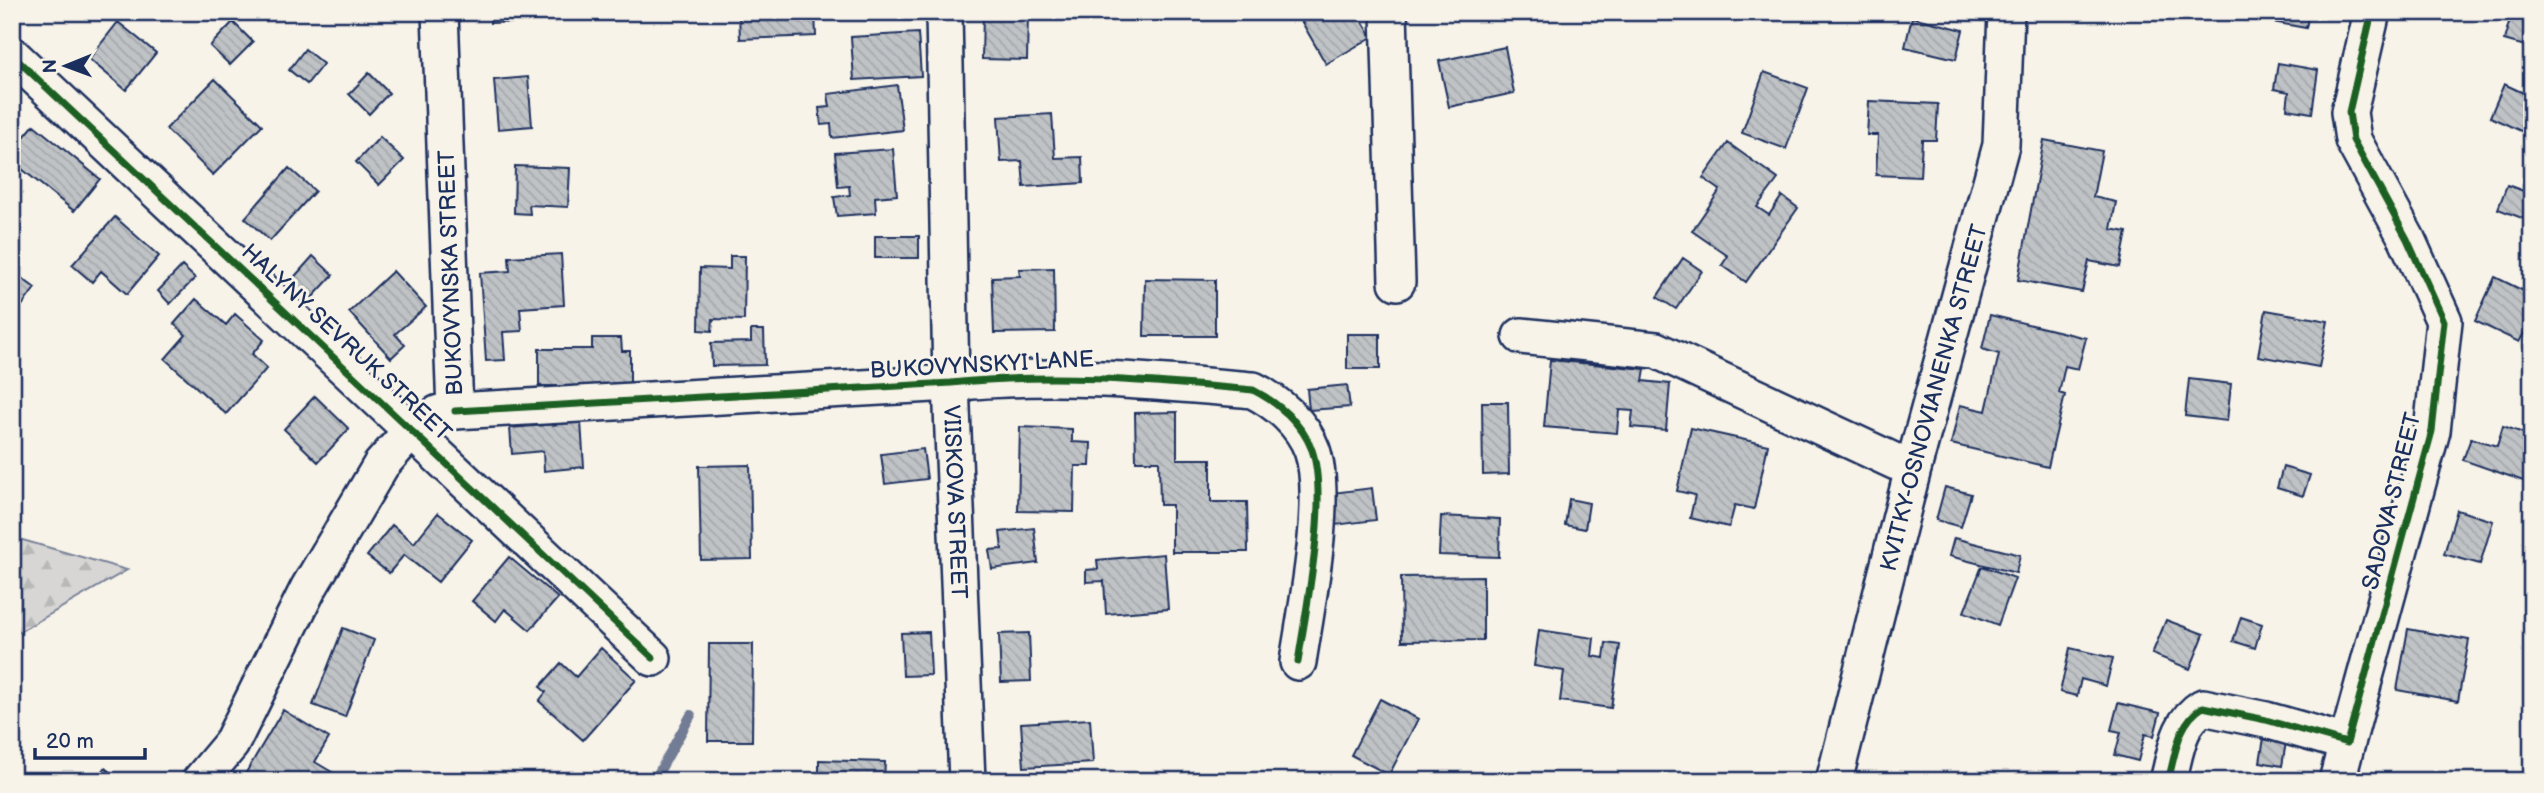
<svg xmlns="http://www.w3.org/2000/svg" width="2544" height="793" font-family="'Balsamiq Sans',sans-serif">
	<defs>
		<pattern id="forest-firs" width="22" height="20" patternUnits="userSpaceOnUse" patternTransform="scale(1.75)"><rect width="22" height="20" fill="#d7d6d4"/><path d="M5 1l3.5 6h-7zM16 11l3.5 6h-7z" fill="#b8b8b8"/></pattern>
		<pattern id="building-back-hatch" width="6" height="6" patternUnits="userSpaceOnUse" patternTransform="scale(1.75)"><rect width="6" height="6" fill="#c0c3c5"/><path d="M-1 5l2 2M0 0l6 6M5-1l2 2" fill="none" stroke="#a4a8ac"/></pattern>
	</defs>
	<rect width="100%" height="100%" fill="#f7f3e8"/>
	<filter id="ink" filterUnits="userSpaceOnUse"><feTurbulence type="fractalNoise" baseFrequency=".0143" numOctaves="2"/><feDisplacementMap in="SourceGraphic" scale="14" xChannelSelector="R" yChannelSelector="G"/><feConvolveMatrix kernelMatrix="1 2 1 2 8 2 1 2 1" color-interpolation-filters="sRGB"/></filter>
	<g filter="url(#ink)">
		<path fill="url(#forest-firs)" stroke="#798299" stroke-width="2" d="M12,537L127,570L12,636Z"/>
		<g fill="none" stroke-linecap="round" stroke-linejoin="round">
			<path stroke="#727c95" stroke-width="10" d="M654,781L691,715"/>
		</g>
		<path fill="url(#building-back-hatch)" stroke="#1b2f5e" stroke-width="2" d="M490,12H559V21L490,23Z
			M739,12H815L816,36L740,39Z
			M983,12H1028L1027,60L982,59Z
			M1307,12H1357L1372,37L1326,64L1299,17Z
			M2252,12H2309L2306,28L2250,18Z
			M2512,12H2532V48L2504,40Z
			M1912,17L1963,30L1956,59L1905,47Z
			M118,22L156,53L126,90L89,59Z
			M233,22L253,42L230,65L210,46Z
			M918,33L921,76L854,80L851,37Z
			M1505,47L1514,93L1449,107L1439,61Z
			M305,49L323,64L307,84L289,70Z
			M2278,63L2318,70L2312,113L2287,109L2289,92L2274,89Z
			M1764,72L1808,88L1786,149L1742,133Z
			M369,73L389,93L369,114L349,94Z
			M528,77L532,126L498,129L494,80Z
			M215,79L262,125L213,175L166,129Z
			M2504,84L2532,97V136L2490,117Z
			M897,85L903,130L832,138L831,124L821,125L819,108L830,107L828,94Z
			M1869,101L1938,104L1936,140H1922L1920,177L1876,175L1878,135H1867Z
			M1052,114L1055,158L1082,157L1083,183L1024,187L1022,161L1001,162L998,117Z
			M34,125L100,179L74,211L12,161V151Z
			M380,137L404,160L379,185L356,162Z
			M2044,140L2102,151L2093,197L2116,202L2111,229L2127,232L2120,267L2089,261L2082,292L2018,280Z
			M1728,143L1778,179L1757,207L1769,215L1782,196L1798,208L1746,282L1722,265L1728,256L1692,231L1720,190L1703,178Z
			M893,149L897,195L875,197L876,213L837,216L834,197L850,195L849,186L838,187L835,153Z
			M515,166L570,168L568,207L529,205L530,214L514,213Z
			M289,168L315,191L270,241L245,218Z
			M2507,185L2532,194L2530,221L2498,209Z
			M115,217L159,256L127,294L101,271L92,282L72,265Z
			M875,236H919V258H875Z
			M561,254L564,305L520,308L522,331L503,332L505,360L486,361L480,273L510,271L509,257Z
			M313,256L333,275L309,301L289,283Z
			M730,256H745L744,320L713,319L712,331L699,330L700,268L730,269Z
			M1683,258L1702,271L1676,309L1657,297Z
			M182,266L195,278L170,304L158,291Z
			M1054,268L1055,332L994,333L992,277L1020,276L1019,269Z
			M12,271L35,288L12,319Z
			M393,271L426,307L395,334L405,345L391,358L349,312Z
			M2495,277L2532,295V320L2519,342L2475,321Z
			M1145,279L1215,280V336H1144Z
			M196,299L226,325L235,314L264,340L252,354L267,368L226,414L165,359L186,335L174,324Z
			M2266,310L2328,321L2319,367L2258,356Z
			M1990,315L2086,338L2078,369L2065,366L2059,393L2065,395L2048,467L1951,444L1960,405L1986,411L1999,354L1982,349Z
			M751,330H764L765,365L712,366L711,343L751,342Z
			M1347,334H1380V369H1347Z
			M592,338H621L622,351H630V386H539V349H592Z
			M1550,360L1645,369L1643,381L1670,384L1666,430L1631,427L1633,411L1619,410L1617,433L1544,427Z
			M2189,379L2231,384L2227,421L2185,416Z
			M1347,385L1350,407L1309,410L1307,389Z
			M315,396L349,429L318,462L284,429Z
			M1482,402H1508L1509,474L1483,475Z
			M1177,412V459H1211V502H1247L1248,552H1172V505H1160L1159,461H1136L1135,413Z
			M581,422L584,467L544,471L543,451L512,454L510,428Z
			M2503,426L2532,436V484L2463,460L2471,438L2497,446Z
			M1020,427L1072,429V442L1091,443L1090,466H1075L1074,512L1018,511Z
			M1691,428L1768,445L1754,509L1735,505L1729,527L1690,518L1695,495L1677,491Z
			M923,449L927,479L885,484L881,454Z
			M750,465L752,559L701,560L699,466Z
			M2283,467L2310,475L2303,496L2277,488Z
			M1945,487L1971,494L1961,527L1936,520Z
			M1372,488L1376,520L1335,525L1332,493Z
			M1569,499L1589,503L1585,529L1565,525Z
			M2457,510L2493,521L2480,564L2444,554Z
			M438,513L472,540L438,582L404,555L389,573L367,556L392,525L414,543Z
			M1441,516L1500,519L1499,557L1439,555Z
			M1034,528L1038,563L992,569L989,550L1002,549L1000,532Z
			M1954,538L2020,555L2016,573L1949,556Z
			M1164,554L1168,609L1106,614L1104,581L1086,582V570L1098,569L1097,560Z
			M509,557L558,598L530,630L505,609L496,621L472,601Z
			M1982,566L2015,578L1998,625L1964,612Z
			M1483,576V640L1402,641L1401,577Z
			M2241,617L2262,624L2255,648L2233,641Z
			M2166,620L2204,634L2190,669L2152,654Z
			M343,628L374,640L345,717L313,705Z
			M2408,629L2469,640L2458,701L2397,690Z
			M1539,630L1594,638L1592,656L1604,658L1606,643L1620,645L1611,708L1560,701L1564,671L1534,666Z
			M929,632L931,675L903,676L901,633Z
			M1029,633L1031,681L1001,682L999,634Z
			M709,644H753L752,741H708Z
			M601,648L636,680L583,740L539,701L546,692L540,687L561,663L576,677Z
			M2070,648L2113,658L2106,686L2081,679L2077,696L2060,692Z
			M1380,699L1418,719L1389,775L1351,755Z
			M2118,703L2160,713L2154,736L2145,734L2138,761L2115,755L2121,732L2111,730Z
			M283,710L329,738L315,762L347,781H241Z
			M1090,719L1093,763L1024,767L1021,723Z
			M2265,732L2287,736L2282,766L2260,762Z
			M819,760L885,762L884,781H819Z
			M105,768L121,781H96Z
			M2373,775L2404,781H2372Z"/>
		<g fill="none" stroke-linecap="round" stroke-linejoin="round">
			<defs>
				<g id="minor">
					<path id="s1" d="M944,12L951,383L967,781"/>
					<path d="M1389,12L1397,282"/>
					<path d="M12,55L653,658"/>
					<path d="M1521,336L1656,350L1896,462L1914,465"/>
					<path d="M455,411L951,383C1056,372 1149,381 1253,390C1277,402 1302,423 1312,450C1329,498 1306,609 1298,662"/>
					<path d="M200,781L231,744L308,589L381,465L412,430L439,413L455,411L440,12"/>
					<path id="s2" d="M1834,781L1914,465L2001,145L2006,12"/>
					<path d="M2168,781C2176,753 2177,723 2203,707L2266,720L2347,743L2432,431L2444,321L2407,239L2353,140L2349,112L2372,12"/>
					<path d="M2337,781L2347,743"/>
				</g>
			</defs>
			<use href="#minor" stroke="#1b2f5e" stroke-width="40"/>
			<use href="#minor" stroke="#f7f3e8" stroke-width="35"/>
			<defs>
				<path id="cycleway" d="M12,55L653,658
					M455,411L951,383C1056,372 1149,381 1253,390C1277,402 1302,423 1312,450C1329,498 1306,609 1298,662
					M2168,781C2176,753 2177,723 2203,707L2266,720L2347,743L2432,431L2444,321L2407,239L2353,140L2349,112L2372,12"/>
			</defs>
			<use href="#cycleway" stroke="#f7f3e8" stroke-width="11"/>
			<use href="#cycleway" stroke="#1b5e20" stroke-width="7"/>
		</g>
	</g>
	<g text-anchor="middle" stroke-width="6" stroke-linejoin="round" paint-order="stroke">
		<g font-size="23" fill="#1b2f5e" stroke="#f7f3e8">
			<text transform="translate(450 273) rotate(-92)" y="8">BUKOVYNSKA STREET</text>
			<text transform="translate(347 342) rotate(43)" y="8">HALYNY SEVRUK STREET</text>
			<text transform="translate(982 364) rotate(-3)" y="8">BUKOVYNSKYI LANE</text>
			<text dy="8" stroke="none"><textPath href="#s2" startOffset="396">KVITKY-OSNOVIANENKA STREET</textPath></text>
			<text dy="8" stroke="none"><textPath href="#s1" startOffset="490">VIISKOVA STREET</textPath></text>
			<text transform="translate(2391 501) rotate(-76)" y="8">SADOVA STREET</text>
		</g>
	</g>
	<rect width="2544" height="793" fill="none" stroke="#f7f3e8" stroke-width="42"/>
	<rect x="21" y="21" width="2502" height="751" fill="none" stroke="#1b2f5e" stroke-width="2.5" filter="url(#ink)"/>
	<g transform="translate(66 66) rotate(269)" stroke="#f7f3e8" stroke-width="5" paint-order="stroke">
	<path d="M0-5L12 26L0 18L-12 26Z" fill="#1b2f5e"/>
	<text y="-10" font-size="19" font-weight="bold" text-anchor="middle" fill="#1b2f5e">N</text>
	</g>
	<path d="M35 748v10h110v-10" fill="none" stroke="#1b2f5e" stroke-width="3.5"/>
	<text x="46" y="748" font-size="21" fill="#1b2f5e" stroke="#f7f3e8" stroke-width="5" paint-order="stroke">20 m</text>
</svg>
